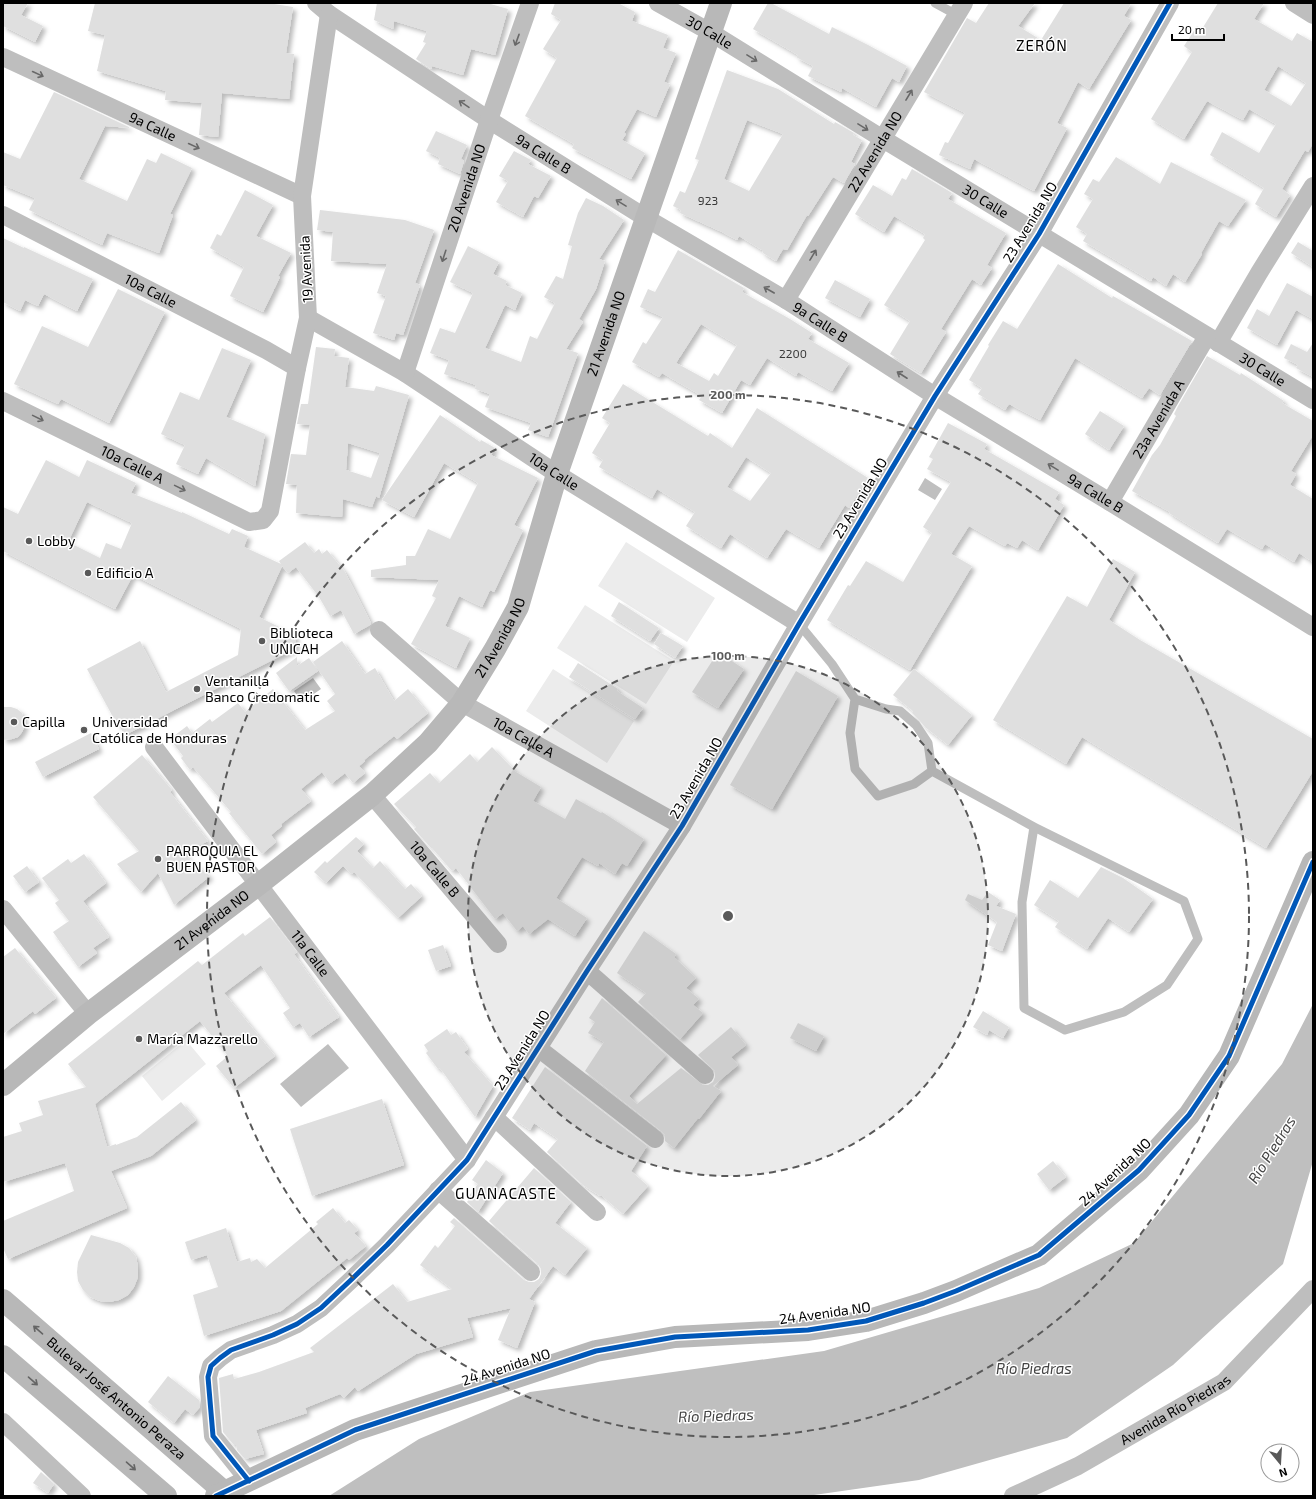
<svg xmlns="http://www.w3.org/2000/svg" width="1316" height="1499" font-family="'Exo 2',sans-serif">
	<defs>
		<filter id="shadow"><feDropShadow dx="3.5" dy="3.5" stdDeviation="2" flood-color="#0004"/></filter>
	</defs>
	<rect width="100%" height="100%" fill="#fff"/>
	<path fill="#ececec" d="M626,542L715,598L687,642L598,586Z
		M585,605L674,661L646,704L557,648Z
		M553,669L634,721L607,763L526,711Z
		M186,1040L206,1064L162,1101L142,1076Z"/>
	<path fill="#bfbfbf" d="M925,478L942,489L935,500L918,490Z
		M313,678L321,689L302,702L294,691Z
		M1313,1004V1161L1283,1264L1173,1365L1067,1438L919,1480L807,1496H329L419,1439L530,1392L824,1351L1039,1288L1134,1243L1282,1064Z
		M328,1044L349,1068L301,1107L280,1084Z"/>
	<path fill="#dfdfdf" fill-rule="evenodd" filter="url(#shadow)" d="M3,3H28L21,15L43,26L35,42L3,26Z
		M95,3H268L293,7L286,53L294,54L289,99L222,93L218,137L199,135L202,103L165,100L166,91L97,71L105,35L88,31Z
		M377,3H487L508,9L495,55L471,49L463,75L432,66L431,69L416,59L426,43L423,42L427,31L394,21L393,29L374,20Z
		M555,3H618L635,12L632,21L668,35L663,48L676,53L664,82L670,84L656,117L637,109L624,133L626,134L622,140L645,153L631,179L572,148L574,144L525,116L557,58L543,49L561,20L551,14Z
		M768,3H771L829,34L832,27L868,45L907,66L899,82L892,78L876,107L842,88L841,92L808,76L813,66L796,57L798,55L753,29Z
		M989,3H1035L1018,26L1041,40L1064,3H1131L1124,16L1131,20L1089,89L1078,82L1057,123L1067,128L1034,191L974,159L970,169L939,155L945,142L948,143L965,113L924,92L967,18L976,23Z
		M1218,3H1264L1254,19L1292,41L1297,33L1313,42V143L1308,152L1305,150L1282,189L1290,195L1276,217L1255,204L1264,188L1210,155L1222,132L1259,153L1276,124L1249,109L1243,120L1207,101L1184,139L1151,119L1192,52L1184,46L1197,26L1202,29ZM1278,66L1306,83L1291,106L1264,90Z
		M727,70L778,89L834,124L835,122L854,133L853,135L862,140L851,162L855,164L844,183L833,177L808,216L807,215L787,250L783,249L776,261L763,253L762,250L739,236L737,240L722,232L680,213L681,210L673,206L680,191L685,193L699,160L695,159ZM747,120L783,134L749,191L724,179Z
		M54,92L131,128L105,126L79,179L127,201L147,159L156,163L161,153L192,168L170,214L173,215L159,253L107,233L102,245L29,210L35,198L3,185V152L20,159Z
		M436,131L467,145L461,159L464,161L460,174L438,164L440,158L426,151Z
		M514,151L531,160L528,164L551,176L538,198L534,196L523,217L496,202L508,181L499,176Z
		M1116,157L1160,184L1171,162L1246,200L1228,226L1219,221L1201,253L1202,254L1185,282L1173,274L1166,286L1153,277L1151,281L1083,241L1087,234L1076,227L1093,199L1084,194L1093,179L1099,182Z
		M912,169L952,193L948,199L1006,233L987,265L992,268L981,285L972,279L941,329L946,332L921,373L890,354L910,321L884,305L925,240L923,238L925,234L894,216L884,232L855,214L873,185L892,196L902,178L906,180Z
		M245,190L273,205L256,236L291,253L278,276L280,277L263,312L230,296L244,267L210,248L217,234L221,236Z
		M586,198L603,206L624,220L599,259L605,261L596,289L579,319L583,322L566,349L578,353L548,437L528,430L531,423L485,407L490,394L475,389L476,385L444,374L449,360L430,353L440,328L455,333L473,293L450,282L468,246L499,262L493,274L507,281L505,285L522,293L515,310L505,305L485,348L521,362L530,336L537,339L555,303L544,297L556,276L563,279L572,246L568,245L578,213Z
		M320,210L405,220L434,230L415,283L420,285L403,335L396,333L394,340L373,333L386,296L377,293L387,264L331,261L333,232L317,230Z
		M3,238L24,248V247L93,279L77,311L44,294L38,306L25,300L20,311L3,302Z
		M1298,242L1313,251V267L1291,253Z
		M678,250L744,288L742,292L790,319L812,333L808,339L849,363L832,391L798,372L796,376L767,358L750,385L741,380L722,413L699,400L702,396L662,373L659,377L632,362L643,342L646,344L663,317L640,307L648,289L655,292ZM701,324L737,345L718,376L714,373L709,381L676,363Z
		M1058,264L1112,298L1113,296L1192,341L1160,395L1149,388L1142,398L1075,358L1040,420L1009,404L1005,410L978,394L982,388L969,380L989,346L988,345L1003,321L1017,329Z
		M835,280L870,299L860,317L825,298Z
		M1287,283L1313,297V319L1296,310L1277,345L1247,328L1257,309L1269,316Z
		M118,289L165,312L109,423L61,399L58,404L14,384L42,326L88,347Z
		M1313,343V377L1296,368L1298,365L1284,358L1291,344L1307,352Z
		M316,347L335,349L334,356L349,358L345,387L374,391L376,386L409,395L379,498L376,496L372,507L343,499L342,517L296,513L297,485L286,484L291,454L306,455L310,425L297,424L301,404H308ZM348,443L380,453L371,478L346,470Z
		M222,348L251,360L226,417L265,434L255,486L206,458L198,474L176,464L185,445L161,434L180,392L199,400Z
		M1207,356L1240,375L1241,373L1284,401L1282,403L1313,421V435L1291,471L1296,474L1290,485L1313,499V562L1299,553L1294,562L1265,544L1262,549L1227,529L1218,543L1169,513L1170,512L1132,491L1152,455L1160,445L1176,416L1174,414L1178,406Z
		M623,384L708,436L710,433L732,448L757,408L868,478L849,508L845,505L819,548L786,529L767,558L730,534L721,548L686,526L695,512L657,489L652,498L599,467L603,460L592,453L610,423L602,418ZM746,457L771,473L750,501L727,487Z
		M1100,411L1124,426L1109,450L1085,434Z
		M440,415L480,442L481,440L495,448L491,455L538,478L514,525L523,530L494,592L490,590L482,607L459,596L445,626L470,638L456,668L411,644L436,598L432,596L439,580L371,577V570L406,565V556H415L428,529L450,539L478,483L444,463L414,517L382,500Z
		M948,423L987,444L984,449L1059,492L1055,499L1064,505L1038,550L1022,540L1017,548L1007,543L1005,546L969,526L951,554L972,566L910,670L827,620L848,585L850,586L866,561L903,582L932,533L923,527L951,482L927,469L933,459L929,457Z
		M46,460L79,477L87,460L136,483L131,493L182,513V512L229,534L232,529L248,536L244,547L281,564L279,561L305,542L314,553L319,549L322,554L327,550L345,572L371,623L370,625L354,634L341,610L330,616L319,597L296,567L288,573L282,566L259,617L295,635L296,648L125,735L113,717L87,669L140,641L166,692L238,655L241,629L133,575L115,609L3,551V507L18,514ZM87,502L132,523L121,549L106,543L100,558L68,542Z
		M1113,559L1135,572L1109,620L1140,640L1313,739V771L1266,848L1082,737L1066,764L993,720L1067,596L1087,607Z
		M619,602L659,628L650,641L611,616Z
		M661,633L683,646L675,658L654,644Z
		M342,641L365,674L375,668L394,701L408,689L428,713L397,739L394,736L364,760L365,761L359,766L365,773L353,783L345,773L331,784L322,772L301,789L311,801L281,824L282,826L271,835L276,842L262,854L229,813L231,812L193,767L190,770L181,758L183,756L170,739L187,726L192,733L210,719L212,722L238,703L245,712L273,689L305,730L335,711L327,701L335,694L313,662Z
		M718,652L744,669L718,708L692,692Z
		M297,657V666L309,658L318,671L289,691L276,673Z
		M578,663L618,689L617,691L643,708L635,719L569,677Z
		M914,669L972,715L948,745L925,727L920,721L912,713L913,711L893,695Z
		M796,671L838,696L772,809L730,785Z
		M3,707H11L17,709L22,713L24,719L25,726L22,732L18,737L12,739L3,740Z
		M91,733L99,749L43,777L35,762Z
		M492,747L516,772L541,787L533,801L565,819L576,799L601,813L602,812L644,839L627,866L622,863L615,874L599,863L598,866L582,857L556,898L587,918L575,936L548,919L529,934L523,926L517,931L503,913L495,919L456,868L452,871L432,848V849L414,829L416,827L394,804L430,773L439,783L470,754L477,762Z
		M142,755L172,790L170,792L208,841L183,854L210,876L174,905L158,873L141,892L117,864L139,851L93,797Z
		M356,837L364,844L357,851L373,868L380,861L405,889L411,884L422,896L398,918L354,872L351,874L343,866L326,883L314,872L325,861L327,863Z
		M84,854L106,883L83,901L109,937L93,948L97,953L78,967L53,932L69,921L55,903L59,900L42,878L68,859L71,863Z
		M27,866L39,882L25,892L13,876Z
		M1101,867L1123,878L1153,899L1129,932L1108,918L1087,949L1055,927L1059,921L1034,905L1050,880L1078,898Z
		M988,892L1000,900L996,906L1016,914L1002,951L988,945L997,922L965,900L968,894L982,900Z
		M270,917L297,952L294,954L339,1017L309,1037L300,1023L293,1027L283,1013L290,1008L261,965L224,993L275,1056L234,1088L216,1066L228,1056L200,1021L95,1104L107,1147L116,1144V1145L137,1137L181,1102L196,1120L151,1156L111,1171L127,1208L8,1259L3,1248V1221L74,1191L65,1163L3,1182V1137L22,1131L19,1123L43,1115L38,1101L86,1087L68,1064L198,961L202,965L243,933L245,936Z
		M644,931L676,954L674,957L696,978L686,988L699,999L693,1005L703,1013L680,1039L638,1002L646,993L617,973Z
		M443,945L451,966L436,971L428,950Z
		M15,948L56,998L35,1014L33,1011L3,1034V957Z
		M602,998L666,1055L629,1096L637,1104L681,1068L703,1085H708L713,1082L715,1077V1071L698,1055L731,1027L746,1045L731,1057L738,1065L713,1086L721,1091L699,1119L698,1118L674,1148L665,1141V1135L661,1131L585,1071L604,1042L588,1033L595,1022L589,1018Z
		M983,1011L1009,1027L1003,1038L989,1030L987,1035L973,1027Z
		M798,1023L824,1036L816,1051L790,1038Z
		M447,1029L451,1035L456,1032L468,1049L464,1052L493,1086L475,1117L440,1068L438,1069L426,1053L428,1051L424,1045Z
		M545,1067L647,1146L631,1171L648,1186L623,1214L601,1195L600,1196L583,1185L547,1152L558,1139L534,1123L530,1130L512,1118Z
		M382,1099L404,1165L312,1196L290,1129Z
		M486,1160L503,1173L478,1212L467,1202L470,1198L468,1197L478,1184L472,1180Z
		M1053,1161L1066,1177L1049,1190L1037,1174Z
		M534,1168L571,1202L555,1223L587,1248L565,1275L553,1266L529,1299L535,1302L517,1348L498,1340L511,1308L467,1318L473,1337L416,1354L358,1391L355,1387L344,1398L340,1394L305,1408L307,1413L256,1430L264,1454L245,1459L237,1450L236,1445H234L223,1432L219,1378L233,1374L234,1379L259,1372L314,1352L310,1348L393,1284L407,1302L452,1289L420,1265L435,1245L438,1248L455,1226L450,1222L454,1218L524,1280L529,1282H534L539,1279L541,1274V1269L538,1264L489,1221Z
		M333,1208L345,1223L349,1220L358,1230L354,1233L366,1246L349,1260L347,1258L281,1311L204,1336L193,1295L218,1287L207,1255L191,1260L185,1242L226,1228L237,1262L250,1258L251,1262L257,1259L265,1268L318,1224L316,1222Z
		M91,1235L120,1243L129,1248L136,1257L138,1267V1277L134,1287L128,1295L119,1300L109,1302L100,1301L90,1297L83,1290L78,1281L77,1272L78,1262Z
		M168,1376L199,1400L200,1407L193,1415L185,1409L174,1423L148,1402Z
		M41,1472L54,1484L48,1493L33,1483Z"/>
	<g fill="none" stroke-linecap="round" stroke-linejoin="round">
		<path stroke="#bebebe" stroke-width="9" d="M935,3L957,15
			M799,624L832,664L855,699L850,733L855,769L878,796L914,784L932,771L1034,827L1184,901L1198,939L1167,985L1124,1012L1065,1030L1024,1008L1022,902L1034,827
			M855,699L886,709L900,711L916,725L928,743L932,771"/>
		<g stroke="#bebebe" stroke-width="18">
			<path id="s1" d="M316,3L329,14L489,120L646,218L786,300L935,396L1110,502L1313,627"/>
			<path id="s2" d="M658,3L710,32L883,139L1313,400"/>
			<path d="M1294,3L1313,15"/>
			<path id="s3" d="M3,57L302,196"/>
			<path id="s4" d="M3,215L266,350L297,368"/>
			<path id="s5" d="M786,300L964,3"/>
			<path id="s6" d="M308,318L405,373L557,474L799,624"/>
			<path d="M1218,343L1259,273L1313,186"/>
			<path id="s7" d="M405,373L489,120L530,3"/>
			<path id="s8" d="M3,401L249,522L263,520L270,511L297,368L308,318L302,196L329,14"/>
			<path id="s9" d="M1110,502L1207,336"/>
			<path id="s10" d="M379,630L462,703L682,826"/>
			<path id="s11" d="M154,747L467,1160"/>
			<path id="s12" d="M372,795L498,944"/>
			<path d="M3,909L88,1014"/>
			<path d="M587,971L705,1075"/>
			<path d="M538,1048L655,1139"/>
			<path d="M494,1117L597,1212"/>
			<path d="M438,1190L531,1272"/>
			<path d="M3,1422L82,1496"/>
			<path d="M249,1481L213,1436L208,1377L211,1366L220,1358L231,1350L273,1335L297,1324L321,1308L352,1279L387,1245L467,1160L587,971L682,826L799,624L935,396L1039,234L1170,3"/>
			<path id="s13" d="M1013,1496L1078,1466L1224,1382L1313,1289"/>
		</g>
		<g stroke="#b8b8b8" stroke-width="22">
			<path id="s14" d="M3,1085L88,1014L258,885L372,795L428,743L462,703L495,649L518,607L557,474L721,3"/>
			<path id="s15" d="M3,1300L229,1496"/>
			<path d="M3,1356L166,1496"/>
			<path d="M216,1496L355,1430L596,1351L675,1337L808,1330L866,1321L924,1303L956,1291L1039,1255L1139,1170L1189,1115L1229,1056L1313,862"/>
		</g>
		<defs>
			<path id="cycleway" d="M249,1481L213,1436L208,1377L211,1366L220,1358L231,1350L273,1335L297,1324L321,1308L352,1279L387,1245L467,1160L587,971L682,826L799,624L935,396L1039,234L1170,3
				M216,1496L355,1430L596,1351L675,1337L808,1330L866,1321L924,1303L956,1291L1039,1255L1139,1170L1189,1115L1229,1056L1313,862"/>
		</defs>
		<use href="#cycleway" stroke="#fff" stroke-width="8"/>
		<use href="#cycleway" stroke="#0057b8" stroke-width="5"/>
	</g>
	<defs><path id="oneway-shaft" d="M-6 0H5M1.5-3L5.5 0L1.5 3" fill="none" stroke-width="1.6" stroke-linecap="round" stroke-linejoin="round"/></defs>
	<g stroke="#686868">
		<use href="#oneway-shaft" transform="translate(517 40) rotate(110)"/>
		<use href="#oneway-shaft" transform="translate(752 58) rotate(32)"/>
		<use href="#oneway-shaft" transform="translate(38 74) rotate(25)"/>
		<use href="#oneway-shaft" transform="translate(909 95) rotate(-59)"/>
		<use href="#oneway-shaft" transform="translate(464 104) rotate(-146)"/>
		<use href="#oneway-shaft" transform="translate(863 127) rotate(32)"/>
		<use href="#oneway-shaft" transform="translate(194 146) rotate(25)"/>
		<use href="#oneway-shaft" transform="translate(621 203) rotate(-148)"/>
		<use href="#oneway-shaft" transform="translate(813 255) rotate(-59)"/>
		<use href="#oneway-shaft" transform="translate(444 256) rotate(108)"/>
		<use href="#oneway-shaft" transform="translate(769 290) rotate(-150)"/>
		<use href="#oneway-shaft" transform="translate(902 375) rotate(-147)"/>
		<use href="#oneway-shaft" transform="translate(38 418) rotate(26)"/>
		<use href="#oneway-shaft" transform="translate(1053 467) rotate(-149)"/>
		<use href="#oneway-shaft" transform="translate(180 488) rotate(26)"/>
	</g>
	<g stroke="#656565">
		<use href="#oneway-shaft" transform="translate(38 1330) rotate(-139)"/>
		<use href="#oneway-shaft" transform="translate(33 1381) rotate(41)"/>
		<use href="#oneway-shaft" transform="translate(131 1466) rotate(41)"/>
	</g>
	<circle cx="728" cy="916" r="260" fill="#595959" fill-opacity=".12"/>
	<g fill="none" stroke="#595959" stroke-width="2" stroke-dasharray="7 5">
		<circle cx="728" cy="916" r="260"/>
		<circle cx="728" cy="916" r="521"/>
	</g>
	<g fill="#595959" stroke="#fff" stroke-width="1.5">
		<circle cx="29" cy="541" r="4"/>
		<circle cx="88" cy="573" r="4"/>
		<circle cx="262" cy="641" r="4"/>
		<circle cx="197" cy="689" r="4"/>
		<circle cx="14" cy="722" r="4"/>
		<circle cx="84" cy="730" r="4"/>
		<circle cx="158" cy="859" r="4"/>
		<circle cx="139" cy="1039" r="4"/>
	</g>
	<g text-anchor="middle" stroke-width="3" stroke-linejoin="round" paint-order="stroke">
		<g font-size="12" fill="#383838">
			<text x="708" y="205">923</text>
			<text x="793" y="358">2200</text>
		</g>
		<g font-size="14" fill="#000" stroke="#fff">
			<text dy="5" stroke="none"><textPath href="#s2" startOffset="59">30 Calle</textPath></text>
			<text dy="5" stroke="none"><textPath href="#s3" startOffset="165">9a Calle</textPath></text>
			<text dy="5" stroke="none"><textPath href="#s5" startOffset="173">22 Avenida NO</textPath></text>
			<text dy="5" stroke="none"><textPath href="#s1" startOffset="273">9a Calle B</textPath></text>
			<text dy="5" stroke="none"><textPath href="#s7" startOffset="195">20 Avenida NO</textPath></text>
			<text dy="5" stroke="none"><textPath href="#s2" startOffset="383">30 Calle</textPath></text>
			<text transform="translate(1030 222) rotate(-59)" y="5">23 Avenida NO</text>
			<text transform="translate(306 269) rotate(-93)" y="5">19 Avenida</text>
			<text dy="5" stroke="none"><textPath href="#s4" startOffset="166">10a Calle</textPath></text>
			<text dy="5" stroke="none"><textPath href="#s1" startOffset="597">9a Calle B</textPath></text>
			<text dy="5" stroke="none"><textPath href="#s14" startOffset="997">21 Avenida NO</textPath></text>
			<text dy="5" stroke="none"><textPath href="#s2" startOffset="707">30 Calle</textPath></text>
			<text dy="5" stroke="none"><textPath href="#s9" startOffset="96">23a Avenida A</textPath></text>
			<text dy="5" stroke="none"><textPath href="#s8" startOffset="144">10a Calle A</textPath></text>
			<text dy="5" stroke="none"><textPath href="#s6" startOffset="290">10a Calle</textPath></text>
			<text dy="5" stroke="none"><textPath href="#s1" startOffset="921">9a Calle B</textPath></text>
			<text transform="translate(860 498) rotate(-59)" y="5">23 Avenida NO</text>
			<text dy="5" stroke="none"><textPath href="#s14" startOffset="674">21 Avenida NO</textPath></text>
			<text dy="5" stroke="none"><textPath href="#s10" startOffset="181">10a Calle A</textPath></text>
			<text transform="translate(696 778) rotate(-60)" y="5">23 Avenida NO</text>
			<text dy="5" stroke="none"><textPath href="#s12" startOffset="97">10a Calle B</textPath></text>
			<text dy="5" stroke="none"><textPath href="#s14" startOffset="266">21 Avenida NO</textPath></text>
			<text dy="5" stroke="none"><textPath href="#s11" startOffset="259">11a Calle</textPath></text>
			<text transform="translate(522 1050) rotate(-58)" y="5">23 Avenida NO</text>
			<text transform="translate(1115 1172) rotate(-43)" y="5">24 Avenida NO</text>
			<text transform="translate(825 1313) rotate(-8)" y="5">24 Avenida NO</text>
			<text transform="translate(506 1367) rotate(-18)" y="5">24 Avenida NO</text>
			<text dy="5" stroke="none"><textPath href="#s15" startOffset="150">Bulevar José Antonio Peraza</textPath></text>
			<text dy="5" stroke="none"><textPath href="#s13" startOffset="184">Avenida Río Piedras</textPath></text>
		</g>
		<g font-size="14" fill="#000" stroke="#fff" text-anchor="start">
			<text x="37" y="546">Lobby</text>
			<text x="96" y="578">Edificio A</text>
			<text x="270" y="638">Biblioteca<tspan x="270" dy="16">UNICAH</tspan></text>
			<text x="205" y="686">Ventanilla<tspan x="205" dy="16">Banco Credomatic</tspan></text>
			<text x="22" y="727">Capilla</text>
			<text x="92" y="727">Universidad<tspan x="92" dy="16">Católica de Honduras</tspan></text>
			<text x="166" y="856">PARROQUIA EL<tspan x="166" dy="16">BUEN PASTOR</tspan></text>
			<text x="147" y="1044">María Mazzarello</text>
		</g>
		<g font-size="15" letter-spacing="1" fill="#000" stroke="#fff">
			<text x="1042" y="51">ZERÓN</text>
			<text x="506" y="1199">GUANACASTE</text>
		</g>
		<g font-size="15" font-style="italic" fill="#444" stroke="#fff">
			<text transform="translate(1272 1150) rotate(-58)" y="5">Río Piedras</text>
			<text x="1034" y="1374">Río Piedras</text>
			<text transform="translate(716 1416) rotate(-2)" y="5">Río Piedras</text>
		</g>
	</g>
	<circle cx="728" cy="916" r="6" fill="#595959" stroke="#fff" stroke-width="2"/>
	<g font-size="12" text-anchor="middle" font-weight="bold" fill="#595959" stroke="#fff" stroke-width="3" stroke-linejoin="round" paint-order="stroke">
		<text x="728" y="399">200 m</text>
		<text x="728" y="660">100 m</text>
	</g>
	<rect width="1316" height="1499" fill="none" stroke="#000000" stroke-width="8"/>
	<g transform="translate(1280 1463) rotate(162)"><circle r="19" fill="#ffffff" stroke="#999999"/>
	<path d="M0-3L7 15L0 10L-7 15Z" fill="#595959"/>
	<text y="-6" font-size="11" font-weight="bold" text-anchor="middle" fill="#000000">N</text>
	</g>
	<path d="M1172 34v6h52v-6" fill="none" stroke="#000000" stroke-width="2"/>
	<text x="1178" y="34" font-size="12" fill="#000000" stroke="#ffffff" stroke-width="3" paint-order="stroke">20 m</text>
</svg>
